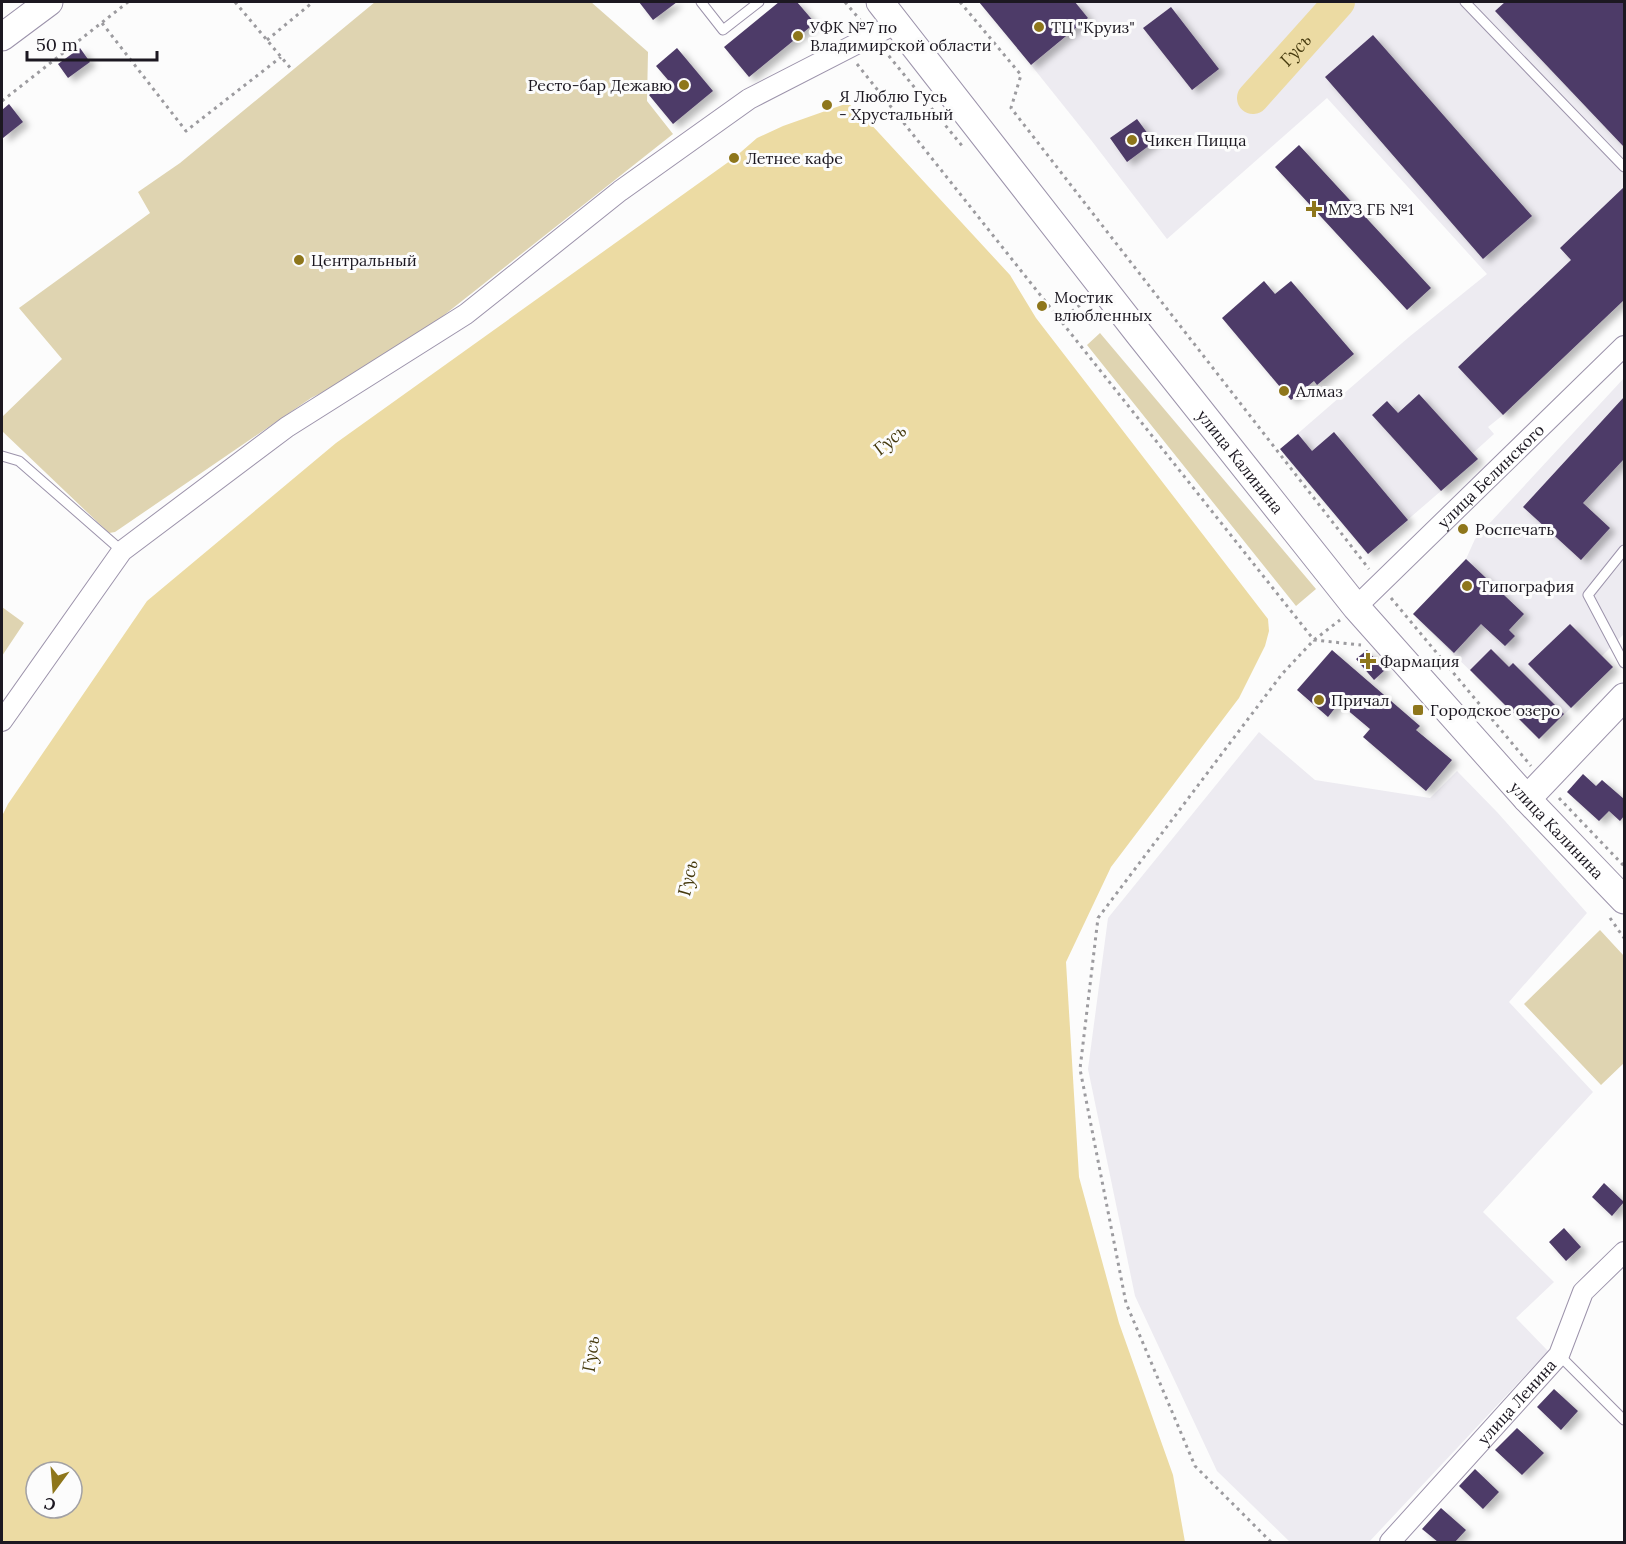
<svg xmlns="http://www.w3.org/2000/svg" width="1626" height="1544" font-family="Lora,serif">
	<defs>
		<filter id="shadow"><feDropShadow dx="6" dy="4" stdDeviation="3" flood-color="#0004"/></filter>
	</defs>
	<rect width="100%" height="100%" fill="#fcfcfc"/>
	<path fill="#edebf1" d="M1075,2H1624V300L1503,415L1488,427L1494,434L1473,453L1478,459L1368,554L1280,449L1409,337L1487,274L1327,98L1167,239L1091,140L1031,65L1088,19Z
		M1624,378V634L1602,656L1613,667L1539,739L1413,614L1466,559L1475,539Z
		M1259,732L1315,780L1430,798L1457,771L1497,812L1587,913L1509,1002L1593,1092L1483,1212L1554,1282L1516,1318L1548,1351L1369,1542H1290L1217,1471L1135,1296L1088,1069L1108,918Z"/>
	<path fill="#dfd4b1" d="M375,2H591L648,52L647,101L673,134L386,361L311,398L115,532L109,533L2,431V417L62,359L19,308L150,213L138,192L180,163Z
		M1100,333L1316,589L1296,606L1087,345Z
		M2,607L24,623L2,656Z
		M1600,930L1624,956V1063L1601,1085L1524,1004Z"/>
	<path fill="#ecdba3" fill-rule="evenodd" d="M848,103L867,120L1010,275L1036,318L1268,619L1269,631L1265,646L1239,698L1111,867L1066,962L1079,1177L1119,1323L1173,1475L1185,1542H2V816L8,804L147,601L336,443L734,158L757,138L783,126ZM36,1472H72V1508H36Z"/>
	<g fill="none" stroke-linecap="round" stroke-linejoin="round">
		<path stroke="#ecdba3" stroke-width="32" id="s1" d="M1253,98L1339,2"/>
	</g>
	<path fill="#4e3b67" filter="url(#shadow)" d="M639,2H677L653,20Z
		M779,2H797L815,23L749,77L724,47Z
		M979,2H1075L1088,18L1031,65Z
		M1505,2H1624V147L1495,11Z
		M1171,7L1219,69L1192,90L1143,28Z
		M1373,35L1532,216L1483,259L1325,77Z
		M80,48L90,62L68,78L58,64Z
		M677,48L713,91L673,124L649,95L668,80L656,66Z
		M9,104L23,122L3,138L2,136V110Z
		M1137,119L1154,142L1127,162L1110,138Z
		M1299,145L1431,288L1407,310L1275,167Z
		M1624,187V300L1503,415L1458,367L1571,260L1560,248Z
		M1264,281L1275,294L1291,281L1354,354L1317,385L1314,381L1291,400L1222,318Z
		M1419,394L1478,459L1441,491L1372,415L1387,401L1398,413Z
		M1624,397V459L1583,503L1610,528L1581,560L1523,507Z
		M1334,432L1408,520L1368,554L1280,449L1298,434L1312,451Z
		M1466,559L1524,614L1509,630L1515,636L1505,646L1481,624L1454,653L1413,614Z
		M1570,624L1613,667L1571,708L1528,664Z
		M1491,649L1509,667L1513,663L1564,714L1539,739L1470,670Z
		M1332,650L1420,726L1416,730L1452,760L1426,791L1363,737L1370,729L1339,703L1328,717L1297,690Z
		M1367,650L1385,670L1374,680L1356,659Z
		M1583,774L1596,786L1602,780L1624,799V816L1620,821L1609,811L1599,821L1567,792Z
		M1604,1183L1624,1202L1612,1216L1592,1197Z
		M1564,1228L1581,1247L1566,1261L1549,1242Z
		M1554,1389L1578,1411L1561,1430L1537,1407Z
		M1517,1428L1544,1453L1522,1475L1495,1450Z
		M1475,1469L1499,1492L1483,1509L1459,1486Z
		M1441,1508L1466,1530L1455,1542H1438L1422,1529Z"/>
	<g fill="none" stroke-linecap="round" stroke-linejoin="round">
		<defs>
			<path id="lane" d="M701,2L723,30L759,2
				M1465,2L1624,167
				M2,456L19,461L122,551
				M1624,550L1588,595L1624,663
				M1559,1355L1624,1420"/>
			<g id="street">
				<path id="s2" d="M1356,607L1624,346"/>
				<path d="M2,721L122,551L287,427L466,314L620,191L749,99L897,23"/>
				<path id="s3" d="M1390,1542L1559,1355L1583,1292L1624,1252"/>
			</g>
			<g id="secondary">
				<path id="s4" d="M880,2L1139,334L1356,607L1527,799L1624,900"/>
				<path d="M2,37L49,2"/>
				<path d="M1527,799L1624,697"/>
			</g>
		</defs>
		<use href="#lane" stroke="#9c93ab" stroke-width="11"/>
		<use href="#street" stroke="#9c93ab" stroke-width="22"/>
		<use href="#secondary" stroke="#9c93ab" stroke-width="29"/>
		<path stroke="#9c9b9f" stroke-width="3" stroke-dasharray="3 4.5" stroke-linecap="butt" d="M235,2L292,70
			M845,2L861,21
			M960,2L1021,75L1011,108L1369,569
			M102,23L186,131L281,57
			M267,40L313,2
			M884,50L963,147
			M857,64L1314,640L1361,645
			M2,101L128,2
			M1060,321L1085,301
			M1391,598L1531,766
			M1559,798L1624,866
			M1610,918L1624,938
			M1271,1542L1195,1466L1126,1303L1080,1069L1098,918L1282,674L1314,640L1340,620"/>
		<use href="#lane" stroke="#fff" stroke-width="9"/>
		<use href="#street" stroke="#fff" stroke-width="20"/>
		<use href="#secondary" stroke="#fff" stroke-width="27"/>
	</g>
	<g fill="#8e761b" stroke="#fcfcfc" stroke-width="2">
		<circle cx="1039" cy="27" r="6"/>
		<circle cx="798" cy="36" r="6"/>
		<circle cx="684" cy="85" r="6"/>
		<circle cx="827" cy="105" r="6"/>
		<circle cx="1132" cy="140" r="6"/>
		<circle cx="734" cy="158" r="6"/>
		<path d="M1311 200h6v6h6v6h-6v6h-6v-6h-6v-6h6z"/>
		<circle cx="299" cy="260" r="6"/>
		<circle cx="1042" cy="306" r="6"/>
		<circle cx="1284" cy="391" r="6"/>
		<circle cx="1463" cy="529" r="6"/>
		<circle cx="1467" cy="586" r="6"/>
		<path d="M1365 652h6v6h6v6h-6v6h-6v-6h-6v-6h6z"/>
		<circle cx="1319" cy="700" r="6"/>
		<rect x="1412" y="704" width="12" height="12" rx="3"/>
	</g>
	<g text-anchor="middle" stroke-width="6" stroke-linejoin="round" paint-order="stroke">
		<g font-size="16" fill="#1c1821" stroke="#fcfcfc" text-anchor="start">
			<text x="810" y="33">УФК №7 по<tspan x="810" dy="18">Владимирской области</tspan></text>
			<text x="1051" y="33">ТЦ "Круиз"</text>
			<text x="672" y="91" text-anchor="end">Ресто-бар Дежавю</text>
			<text x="839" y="102">Я Люблю Гусь<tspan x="839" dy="18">- Хрустальный</tspan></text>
			<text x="1144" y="146">Чикен Пицца</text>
			<text x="746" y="164">Летнее кафе</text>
			<text x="1328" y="215">МУЗ ГБ №1</text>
			<text x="311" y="266">Центральный</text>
			<text x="1054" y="303">Мостик<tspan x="1054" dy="18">влюбленных</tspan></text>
			<text x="1296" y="397">Алмаз</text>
			<text x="1475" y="535">Роспечать</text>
			<text x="1479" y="592">Типография</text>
			<text x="1380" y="667">Фармация</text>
			<text x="1331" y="706">Причал</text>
			<text x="1430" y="716">Городское озеро</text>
		</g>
		<g font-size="16" fill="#1c1821" stroke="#fcfcfc">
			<text dy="6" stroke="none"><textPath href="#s4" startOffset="584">улица Калинина</textPath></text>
			<text dy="6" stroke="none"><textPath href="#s2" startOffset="188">улица Белинского</textPath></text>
			<text dy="6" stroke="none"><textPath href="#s4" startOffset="1070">улица Калинина</textPath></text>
			<text dy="6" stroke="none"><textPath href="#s3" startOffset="189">улица Ленина</textPath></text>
		</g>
		<g font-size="18" font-style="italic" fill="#463a0e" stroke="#fcfcfc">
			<text dy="6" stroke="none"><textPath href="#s1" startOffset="64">Гусь</textPath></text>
			<text transform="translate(890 440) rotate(-40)" y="6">Гусь</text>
			<text transform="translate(688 878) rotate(-77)" y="6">Гусь</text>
			<text transform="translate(591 1354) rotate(-82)" y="6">Гусь</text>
		</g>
	</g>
	<rect width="1626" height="1544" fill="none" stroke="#1c1821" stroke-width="6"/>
	<g transform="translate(54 1490) rotate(196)"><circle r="28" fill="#fcfcfc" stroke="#a2a1a4" stroke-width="1.5"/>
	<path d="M0-4.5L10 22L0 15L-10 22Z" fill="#8e761b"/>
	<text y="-9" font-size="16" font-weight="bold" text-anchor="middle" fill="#1c1821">С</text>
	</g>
	<path d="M27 51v9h130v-9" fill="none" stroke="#1c1821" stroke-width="3"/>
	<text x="36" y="51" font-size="18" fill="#1c1821" stroke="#fcfcfc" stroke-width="4.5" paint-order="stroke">50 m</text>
</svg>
